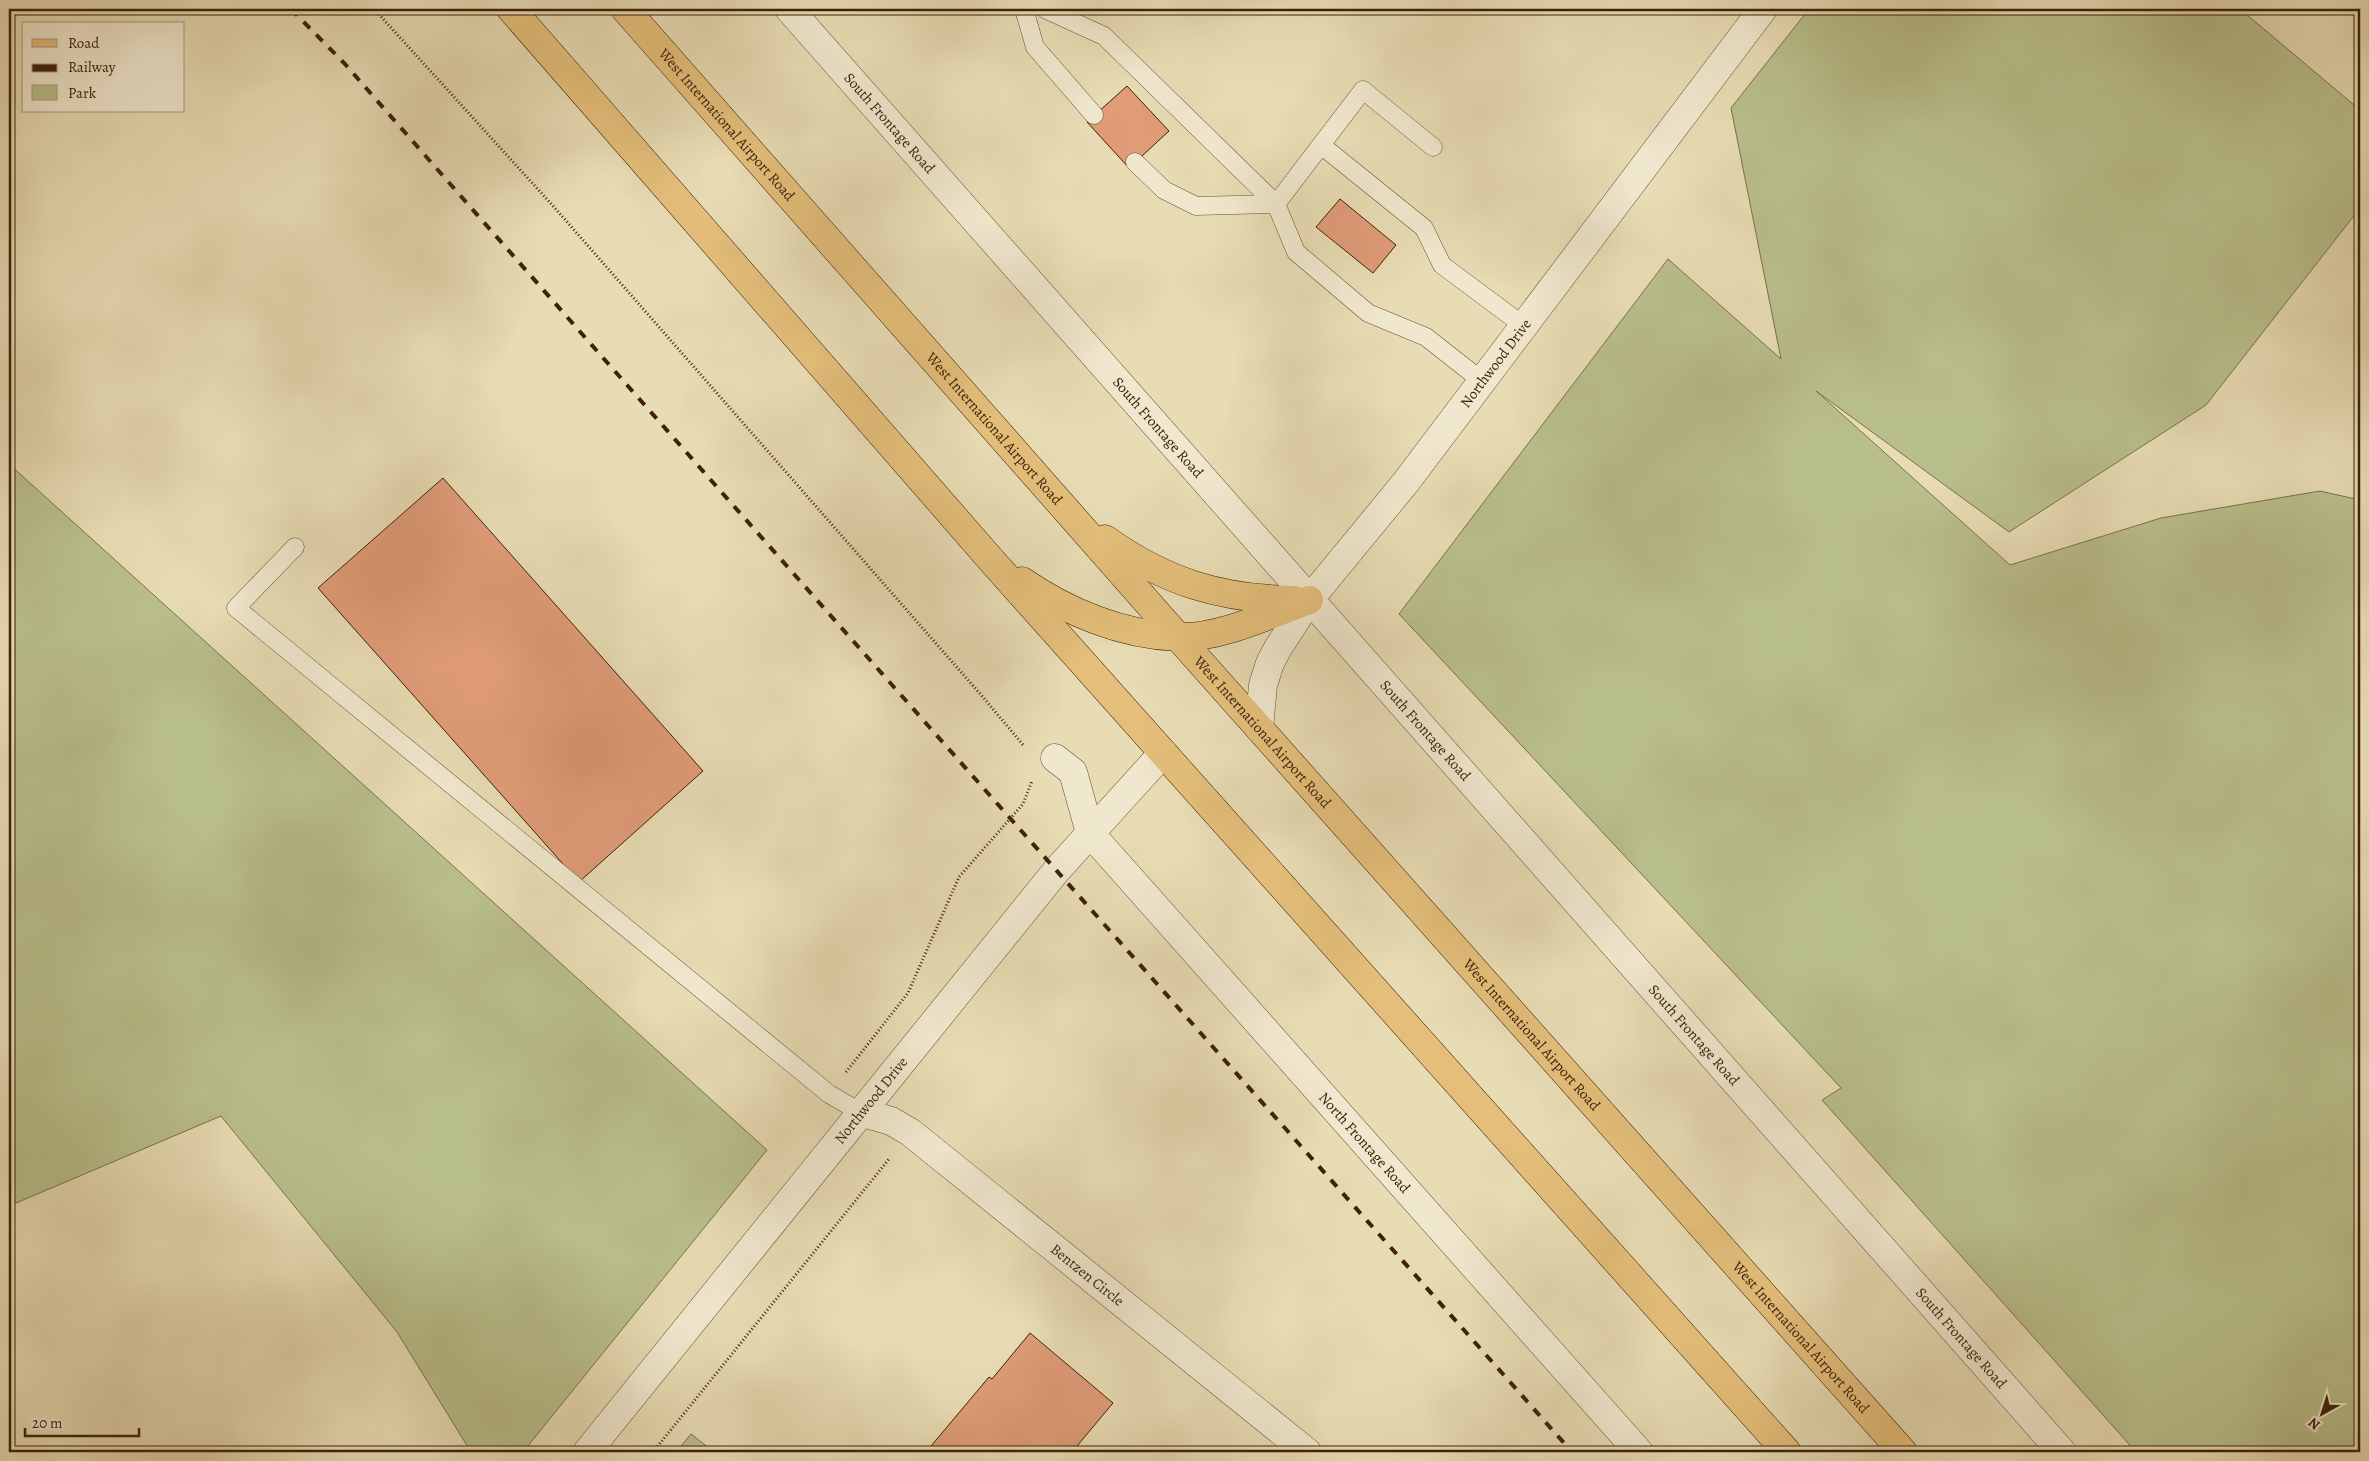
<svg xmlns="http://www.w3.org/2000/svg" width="2369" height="1461" font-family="Alegreya,serif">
	<rect width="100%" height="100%" fill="#e8dcb4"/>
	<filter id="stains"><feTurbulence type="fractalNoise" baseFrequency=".004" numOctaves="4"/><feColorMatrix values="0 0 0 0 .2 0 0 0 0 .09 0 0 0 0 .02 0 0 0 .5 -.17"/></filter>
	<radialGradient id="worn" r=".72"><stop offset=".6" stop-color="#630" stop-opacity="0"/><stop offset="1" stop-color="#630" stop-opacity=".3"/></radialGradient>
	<path fill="#b9bf8b" stroke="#7b704a" d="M1809,9H2240L2360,110V208L2206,405L2009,532L1816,391L2010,565L2161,518L2320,491L2360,500V1452H2136L1822,1100L1841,1088L1399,614L1668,259L1781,359L1731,108Z
		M9,464L767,1150L523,1452H471L397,1332L221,1116L9,1206Z
		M691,1434L714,1452H676Z"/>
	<path fill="#e09c78" stroke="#3d2108" d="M1127,86L1169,131L1129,168L1087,122Z
		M1340,199L1396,245L1373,273L1316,227Z
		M443,478L703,771L579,882L318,588Z
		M1030,1333L1113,1403L1072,1452H926L989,1377L992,1379Z"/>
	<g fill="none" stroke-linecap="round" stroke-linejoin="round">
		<defs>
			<path id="service" d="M1024,9L1035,47L1094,115
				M1045,9L1104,36L1276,204L1296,252L1368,313L1426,337L1482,381
				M1321,145L1424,228L1442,265L1524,326
				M1135,162L1164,190L1196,206L1276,204
				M1276,204L1363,90L1433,147
				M295,547L236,608L829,1094L860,1112"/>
			<g id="minor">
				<path id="s1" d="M789,9L2062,1452"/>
				<path id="s2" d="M1259,728L1263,685L1270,663L1278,648L1309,600L1406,482L1763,9"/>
				<path id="s3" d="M1055,758L1073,772L1090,833L1639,1452"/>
				<path id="s4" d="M860,1112L891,1121L910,1132L1307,1452"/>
			</g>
			<g id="tertiary">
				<path id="s5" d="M587,1452L1057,870L1163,753"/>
			</g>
			<g id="primary">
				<path d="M511,9L992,561L1787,1452"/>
				<path id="s6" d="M625,9L1178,637L1903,1452"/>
				<path d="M1105,539C1165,582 1221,599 1294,600"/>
				<path d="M1022,581C1067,612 1122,635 1178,637C1219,639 1270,614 1309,600"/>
			</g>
		</defs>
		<use href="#service" stroke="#685033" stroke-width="19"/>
		<use href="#minor" stroke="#685033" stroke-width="29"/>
		<use href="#tertiary" stroke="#685033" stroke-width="29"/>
		<use href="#primary" stroke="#3d2108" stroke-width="29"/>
		<path stroke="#3d2108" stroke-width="3" stroke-dasharray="1 2.5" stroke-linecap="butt" d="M374,9L554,207L982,696L1024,746
			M846,1072L908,993L959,877L1023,804L1032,781
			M653,1452L889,1159"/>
		<use href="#service" stroke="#f0e8ce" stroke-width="18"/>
		<use href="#minor" stroke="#f0e8ce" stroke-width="28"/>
		<use href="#tertiary" stroke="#f0e8ce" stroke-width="28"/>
		<use href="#primary" stroke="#e4be7a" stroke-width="28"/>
		<path stroke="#3d2108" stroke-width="4" stroke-dasharray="9 9" stroke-linecap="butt" d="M291,9L345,64C752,529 1163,990 1572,1452"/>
	</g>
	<g text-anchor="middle" stroke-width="4" stroke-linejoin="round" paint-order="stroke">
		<g font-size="15" fill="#3d2108" stroke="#f0e8ce">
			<text dy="5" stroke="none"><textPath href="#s1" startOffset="152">South Frontage Road</textPath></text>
			<text dy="5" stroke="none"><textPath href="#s6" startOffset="154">West International Airport Road</textPath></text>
			<text dy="5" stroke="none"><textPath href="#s2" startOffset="442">Northwood Drive</textPath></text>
			<text dy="5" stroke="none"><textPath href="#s1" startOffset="558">South Frontage Road</textPath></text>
			<text dy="5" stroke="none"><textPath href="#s6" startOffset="559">West International Airport Road</textPath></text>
			<text dy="5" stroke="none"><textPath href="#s1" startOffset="962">South Frontage Road</textPath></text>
			<text dy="5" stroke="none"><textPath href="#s6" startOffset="964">West International Airport Road</textPath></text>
			<text dy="5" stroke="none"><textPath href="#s6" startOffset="1369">West International Airport Road</textPath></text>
			<text dy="5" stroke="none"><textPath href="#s1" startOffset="1368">South Frontage Road</textPath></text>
			<text dy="5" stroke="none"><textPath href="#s5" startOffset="452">Northwood Drive</textPath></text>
			<text dy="5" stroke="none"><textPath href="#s3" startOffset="500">North Frontage Road</textPath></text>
			<text dy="5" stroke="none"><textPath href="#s4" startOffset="282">Bentzen Circle</textPath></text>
			<text dy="5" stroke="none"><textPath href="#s6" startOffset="1774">West International Airport Road</textPath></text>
			<text dy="5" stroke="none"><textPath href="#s1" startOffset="1772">South Frontage Road</textPath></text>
		</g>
	</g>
	<rect width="2369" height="1461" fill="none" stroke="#e8dcb4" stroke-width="30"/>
	<rect x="10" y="10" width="2349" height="1441" fill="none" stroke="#3d2108" stroke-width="2.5"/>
	<rect x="15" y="15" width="2339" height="1431" fill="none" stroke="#3d2108"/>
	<rect x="22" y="22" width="162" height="90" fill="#f0e8ce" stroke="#a8987f"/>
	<rect x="32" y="39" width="25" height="8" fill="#e4be7a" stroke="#a8987f"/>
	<text x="68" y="48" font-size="15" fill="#3d2108">Road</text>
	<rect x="32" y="64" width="25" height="8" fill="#3d2108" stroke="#a8987f"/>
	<text x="68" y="72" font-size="15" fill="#3d2108">Railway</text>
	<rect x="32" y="85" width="25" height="15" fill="#b9bf8b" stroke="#a8987f"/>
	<text x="68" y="98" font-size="15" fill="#3d2108">Park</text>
	<g transform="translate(2322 1414) rotate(219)" stroke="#f0e8ce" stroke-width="4" paint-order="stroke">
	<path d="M0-4L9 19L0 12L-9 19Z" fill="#3d2108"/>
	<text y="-8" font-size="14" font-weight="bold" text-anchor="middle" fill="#3d2108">N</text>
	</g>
	<path d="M25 1428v8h114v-8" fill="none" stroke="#3d2108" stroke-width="2.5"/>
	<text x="32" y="1428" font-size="15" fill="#3d2108" stroke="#f0e8ce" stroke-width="4" paint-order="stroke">20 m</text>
	<rect width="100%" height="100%" filter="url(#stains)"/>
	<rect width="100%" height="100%" fill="url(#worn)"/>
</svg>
